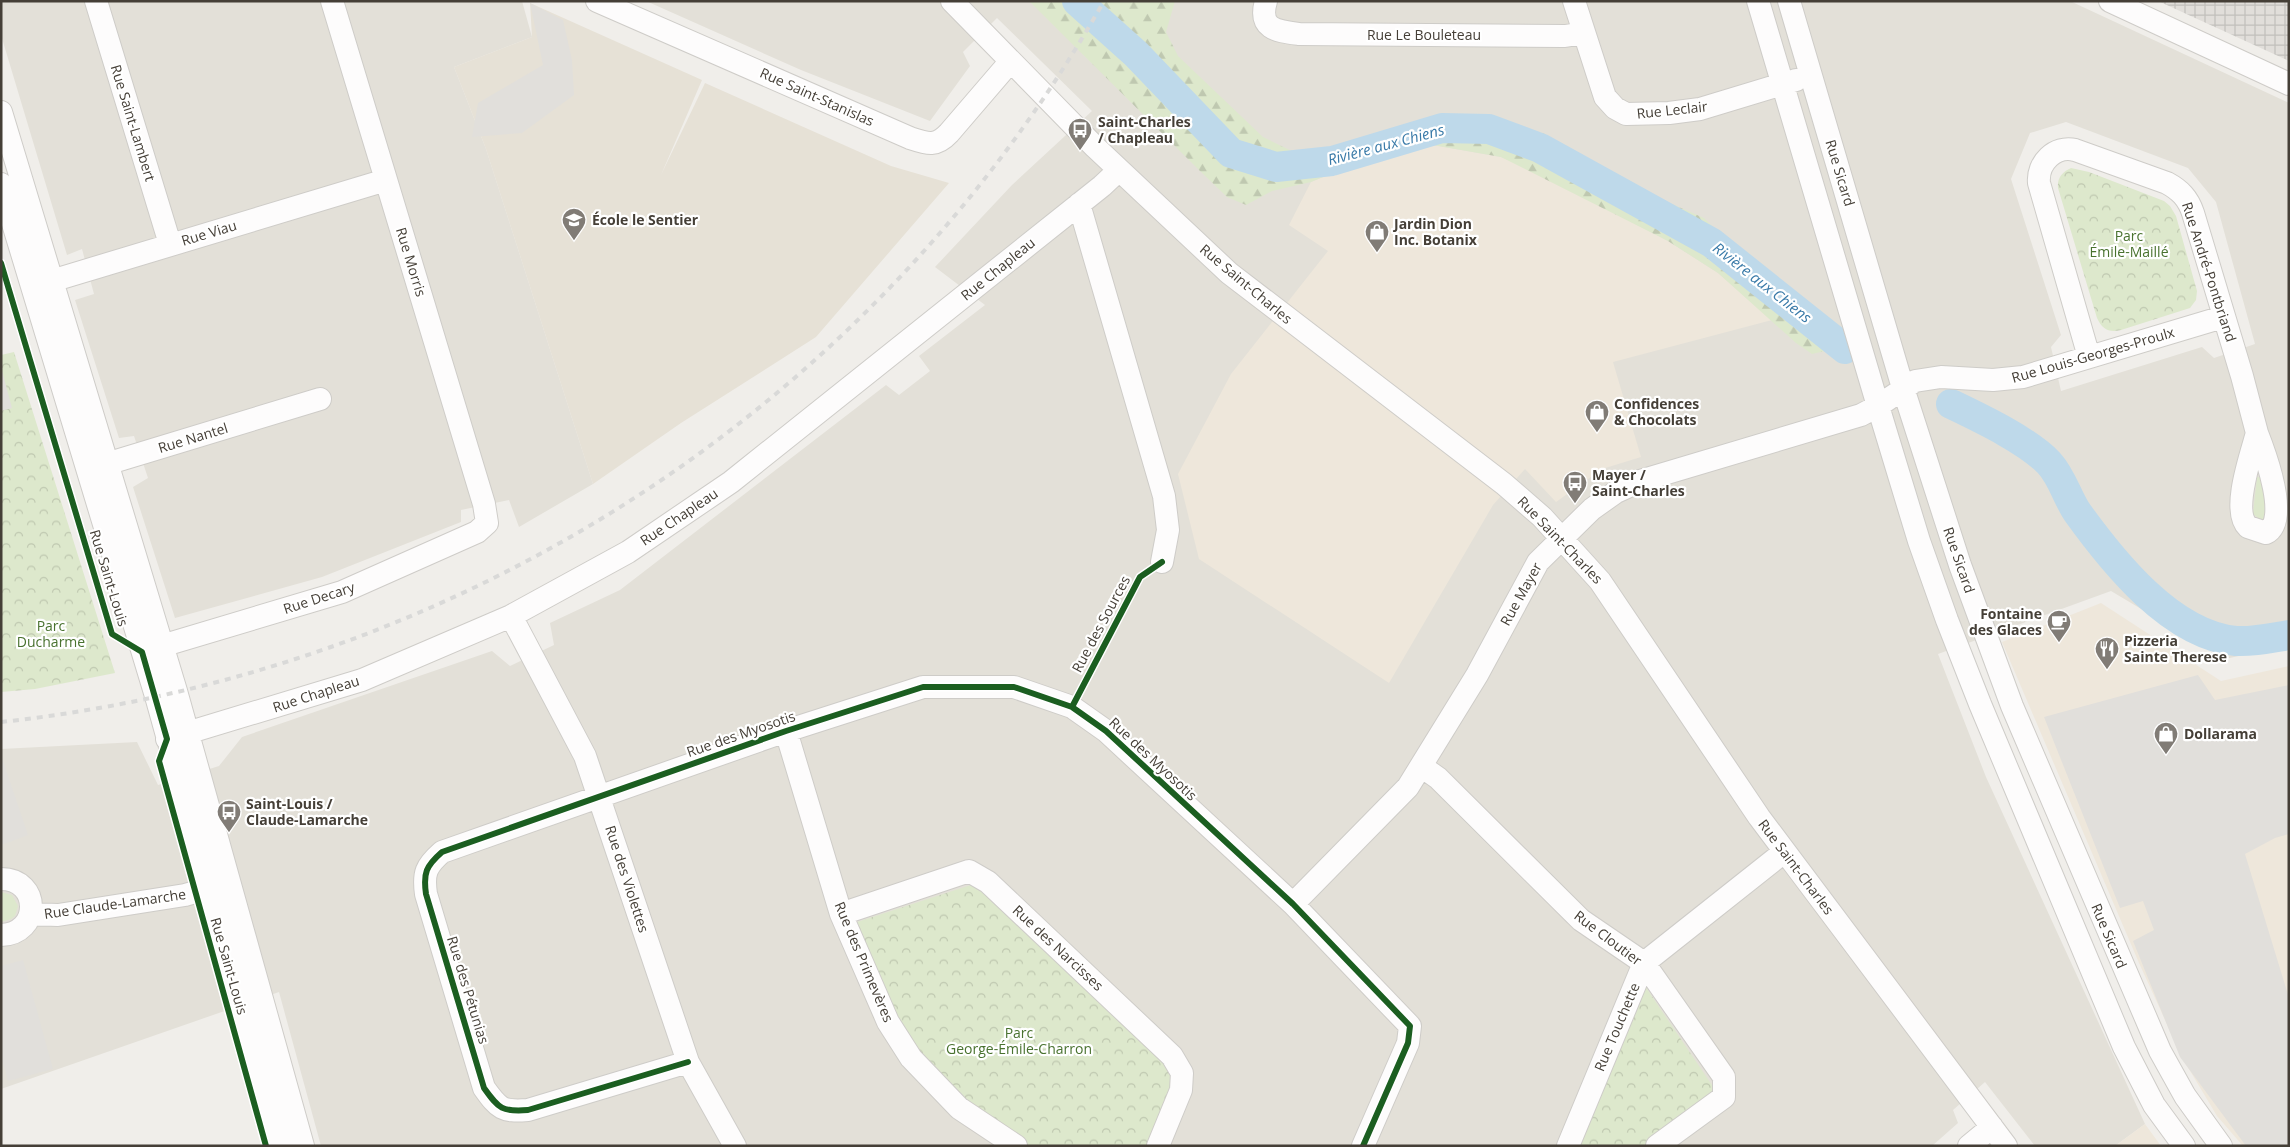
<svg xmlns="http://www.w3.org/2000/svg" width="2290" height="1147" font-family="'Open Sans',sans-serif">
	<defs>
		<pattern id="industrial-grid" width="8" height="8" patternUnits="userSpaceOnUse" patternTransform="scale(1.25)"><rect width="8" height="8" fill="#e1deda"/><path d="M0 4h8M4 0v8" fill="none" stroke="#c2c0bc"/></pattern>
		<pattern id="forest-firs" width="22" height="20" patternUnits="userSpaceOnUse" patternTransform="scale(1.25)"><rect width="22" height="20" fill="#dde8cc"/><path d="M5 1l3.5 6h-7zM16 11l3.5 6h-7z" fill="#bfc8b0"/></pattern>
		<pattern id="park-crowns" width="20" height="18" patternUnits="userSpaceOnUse" patternTransform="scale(1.25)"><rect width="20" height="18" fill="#dde8cc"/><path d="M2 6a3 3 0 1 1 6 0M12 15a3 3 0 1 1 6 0" fill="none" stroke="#bfc8b0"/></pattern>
	</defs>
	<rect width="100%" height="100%" fill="#f0eeea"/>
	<path fill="#e3e0d8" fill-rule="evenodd" d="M1,1H522L532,37L454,67L486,149L593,484L519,527L509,500L461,510V522L322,577L175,618L133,487L148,478L134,436L119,438L75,300L94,294L82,249L67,255L1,35Z
		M646,1H2070L2289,103V645L2225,659L2111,591L1938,654L1986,777L2145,1124L2115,1146H2035L1985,1082L1953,1110L1958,1123L1932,1146H1643L1716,1091L1576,1146H321L279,992L1,1089V749L137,742L158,785L219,766L242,737L492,651L510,666L554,645L550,623L620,590L886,385L899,395L930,371L919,356L985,305L935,267L1012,185L1092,111L997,18L963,52L970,66L930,121L801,70ZM2066,122L2188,168L2216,202L2255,344L2214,358L2202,347L2061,391L2051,347L2061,335L2011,179L2030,133Z"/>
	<path fill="#eee7db" d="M1427,144L1501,157L1534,171L1668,241L1718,273L1772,320L1613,362L1641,457L1602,469L1556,502L1525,469L1493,505L1389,683L1199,559L1178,474L1231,374L1328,251L1289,225L1311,182L1397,146Z
		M2101,603L2221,681L2289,666V1146H2243L2217,1116L2183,1059L2139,963L2002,642Z
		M2145,1124L2161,1146H2115Z"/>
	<path fill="url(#industrial-grid)" d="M2158,1H2289V61Z"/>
	<path fill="#e6e1d6" d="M530,3L702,80L661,175L705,83L891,166L949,183L816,337L681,423L593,484L486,149L454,67L532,37Z"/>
	<path fill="#dde8cc" d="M2257,477H2262L2272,512L2262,521L2253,514Z
		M1,892L12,895L18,906L15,916L11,919L1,922Z"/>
	<path fill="url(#forest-firs)" d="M1029,1H1175L1166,32L1178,56L1263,137L1296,153L1330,151L1414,125L1474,121L1514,124L1545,134L1571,152L1633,187L1704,218L1732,246L1819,322L1828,336L1825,351L1812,354L1796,343L1718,273L1668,241L1501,157L1427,144L1397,146L1311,182L1272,191L1246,205L1227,197L1200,171Z"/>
	<path fill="url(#park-crowns)" d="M2071,168L2089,172L2164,201L2170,206L2176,216L2197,291L2196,300L2190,308L2121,330C2109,333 2102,329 2097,318L2058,188C2057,178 2062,172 2071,168Z
		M14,352L115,673L35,689L1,692V355Z
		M980,882L1178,1072L1151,1146H1016L911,1058L854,923Z
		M1645,986L1716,1091L1643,1146H1576Z"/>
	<path fill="#e1dfdb" d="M530,3L563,20L572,60L574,95L522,133L472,137L478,103L543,65Z
		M1,367L12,408L1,411Z
		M2198,675L2215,700L2289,685V834L2275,838L2245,854L2289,998V1146H2246L2180,1057L2133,941L2154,930L2143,901L2120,908L2044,717Z
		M1,755L28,835L1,845Z
		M23,960L53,1069L8,1081L1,1056V966Z"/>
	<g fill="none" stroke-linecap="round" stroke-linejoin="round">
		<path stroke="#bed9ea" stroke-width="30" d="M1077,1L1136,54L1231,153L1276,167L1332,161L1442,128L1489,129L1540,148L1712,243L1845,349
			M1951,404C1980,418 2027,440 2049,463C2062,477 2067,497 2077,512C2113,562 2171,635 2236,641C2254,642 2271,638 2289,635"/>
		<defs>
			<path id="minor" d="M96,1L170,244
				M597,1L910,138C928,144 936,147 949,133L1010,62
				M952,1L1095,147L1229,273L1504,484L1542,517L1600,581L1759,817L2006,1146
				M1266,1C1258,29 1276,31 1299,34L1565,36L1584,33
				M1574,1L1605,97L1615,108L1626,114L1669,113L1700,109L1796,80
				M1758,1L1878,406L1919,541L1947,620L1980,704L2124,1047L2154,1105L2184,1146
				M1789,1L1903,388L1960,565L2012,706L2160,1051L2185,1096L2221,1146
				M2110,1L2289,84
				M1,112L176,691L303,1146
				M1,184L156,696L281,1146
				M1079,204L1164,496L1168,530L1162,562
				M38,285L386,180
				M2089,357L2039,183C2037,163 2055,145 2075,150L2167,183C2180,190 2188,198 2193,213L2242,376L2257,433
				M2257,433C2266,456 2290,521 2266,533L2248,527C2231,511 2251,455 2257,433Z
				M93,468L320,399
				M511,616L585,756L688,1062L735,1146
				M148,650L342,592L477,532L487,523L484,504L332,1
				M786,731L841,914L888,1022L911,1058L959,1108L1016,1146
				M167,739L362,680L511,616L628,552L731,482L1102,186L1119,170
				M1421,766L1438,778L1581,920L1644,963L1724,1077V1097L1657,1146
				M1,879C41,879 41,934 1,935
				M1293,904L1408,787L1477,675L1538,562L1592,509L1616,492L1640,481L1861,415L1878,406L1915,381L1941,377L1993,380L2023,377L2223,317
				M30,914L58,915L185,895L223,884
				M841,914L969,871L988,882L1172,1056L1182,1073L1181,1090L1158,1146
				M688,1062L528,1110C502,1112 499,1109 484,1088L426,894C423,873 426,866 442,852L786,731L923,687H1014L1072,707L1106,731L1293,904L1410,1026L1408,1043L1363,1146
				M1568,1146L1644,963L1784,852
				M1969,1146L1992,1127"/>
		</defs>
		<use href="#minor" stroke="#ceccc8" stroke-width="24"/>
		<use href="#minor" stroke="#fdfcfc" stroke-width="22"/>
		<path stroke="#d9d9d8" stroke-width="4" stroke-dasharray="6 6" stroke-linecap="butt" d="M1,722C463,672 874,406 1104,1"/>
		<defs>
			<path id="cycleway" d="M1,263L112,634L142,652L167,739L159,761L266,1146
				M1072,707L1140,577L1162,562
				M688,1062L528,1110C502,1112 499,1109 484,1088L426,894C423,873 426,866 442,852L786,731L923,687H1014L1072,707L1106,731L1293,904L1410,1026L1408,1043L1363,1146"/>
		</defs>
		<use href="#cycleway" stroke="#fff" stroke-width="9"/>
		<use href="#cycleway" stroke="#1b5e20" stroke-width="6"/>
	</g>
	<defs>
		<symbol id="bus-pin" viewBox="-11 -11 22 30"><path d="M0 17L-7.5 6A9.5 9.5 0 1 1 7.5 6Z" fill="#817c76" stroke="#fff"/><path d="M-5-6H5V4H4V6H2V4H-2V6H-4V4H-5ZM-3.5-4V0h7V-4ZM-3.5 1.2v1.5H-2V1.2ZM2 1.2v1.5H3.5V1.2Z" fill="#fff"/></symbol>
		<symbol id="school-pin" viewBox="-11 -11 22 30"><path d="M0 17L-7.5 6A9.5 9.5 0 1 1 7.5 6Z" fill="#817c76" stroke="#fff"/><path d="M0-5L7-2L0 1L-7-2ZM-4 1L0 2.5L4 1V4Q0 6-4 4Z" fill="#fff"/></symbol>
		<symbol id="shop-pin" viewBox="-11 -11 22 30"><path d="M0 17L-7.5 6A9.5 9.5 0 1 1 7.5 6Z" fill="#817c76" stroke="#fff"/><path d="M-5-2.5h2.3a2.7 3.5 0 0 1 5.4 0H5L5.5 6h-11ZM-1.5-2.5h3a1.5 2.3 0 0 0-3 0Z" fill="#fff"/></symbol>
		<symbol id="cafe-pin" viewBox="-11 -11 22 30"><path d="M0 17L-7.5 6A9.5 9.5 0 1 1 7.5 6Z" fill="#817c76" stroke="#fff"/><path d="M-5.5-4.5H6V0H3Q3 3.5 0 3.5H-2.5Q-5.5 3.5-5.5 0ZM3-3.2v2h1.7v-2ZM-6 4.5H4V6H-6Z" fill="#fff"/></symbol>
		<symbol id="restaurant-pin" viewBox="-11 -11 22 30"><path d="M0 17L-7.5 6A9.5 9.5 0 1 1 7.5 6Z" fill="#817c76" stroke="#fff"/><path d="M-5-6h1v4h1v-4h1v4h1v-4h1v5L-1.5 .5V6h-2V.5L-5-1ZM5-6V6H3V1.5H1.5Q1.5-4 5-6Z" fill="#fff"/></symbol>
	</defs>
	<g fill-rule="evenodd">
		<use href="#bus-pin" x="1066" y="116" width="28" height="38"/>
		<use href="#school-pin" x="560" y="206" width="28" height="38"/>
		<use href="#shop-pin" x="1363" y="218" width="28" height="38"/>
		<use href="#shop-pin" x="1583" y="398" width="28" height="38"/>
		<use href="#bus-pin" x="1561" y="469" width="28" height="38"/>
		<use href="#cafe-pin" x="2045" y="608" width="28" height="38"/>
		<use href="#restaurant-pin" x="2093" y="635" width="28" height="38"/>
		<use href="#shop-pin" x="2152" y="720" width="28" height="38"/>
		<use href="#bus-pin" x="215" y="798" width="28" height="38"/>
	</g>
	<g text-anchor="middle" stroke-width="4.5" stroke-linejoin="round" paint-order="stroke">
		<g font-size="14" fill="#453f37" stroke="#fff">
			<text x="1424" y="40">Rue Le Bouleteau</text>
			<text transform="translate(817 97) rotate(24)" y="5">Rue Saint-Stanislas</text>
			<text transform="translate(1672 110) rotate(-6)" y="5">Rue Leclair</text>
			<text transform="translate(133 123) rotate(73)" y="5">Rue Saint-Lambert</text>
			<text transform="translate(1840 173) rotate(73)" y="5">Rue Sicard</text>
			<text transform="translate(209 233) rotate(-17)" y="5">Rue Viau</text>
			<text transform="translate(411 262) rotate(73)" y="5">Rue Morris</text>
			<text transform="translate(998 269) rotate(-39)" y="5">Rue Chapleau</text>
			<text transform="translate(2209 272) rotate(72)" y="5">Rue André-Pontbriand</text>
			<text transform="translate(1246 284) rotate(40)" y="5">Rue Saint-Charles</text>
			<text transform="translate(2093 355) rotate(-16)" y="5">Rue Louis-Georges-Proulx</text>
			<text transform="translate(193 438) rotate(-17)" y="5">Rue Nantel</text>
			<text transform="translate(679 517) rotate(-34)" y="5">Rue Chapleau</text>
			<text transform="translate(1560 540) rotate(46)" y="5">Rue Saint-Charles</text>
			<text transform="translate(1959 560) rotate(71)" y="5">Rue Sicard</text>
			<text transform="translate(109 578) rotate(73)" y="5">Rue Saint-Louis</text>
			<text transform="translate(1521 594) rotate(-61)" y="5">Rue Mayer</text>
			<text transform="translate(319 598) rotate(-18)" y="5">Rue Decary</text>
			<text transform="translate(1101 624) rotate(-62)" y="5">Rue des Sources</text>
			<text transform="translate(316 694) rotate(-18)" y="5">Rue Chapleau</text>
			<text transform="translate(741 734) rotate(-19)" y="5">Rue des Myosotis</text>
			<text transform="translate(1153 759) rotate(43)" y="5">Rue des Myosotis</text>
			<text transform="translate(1796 867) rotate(53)" y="5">Rue Saint-Charles</text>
			<text transform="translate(627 879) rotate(72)" y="5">Rue des Violettes</text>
			<text transform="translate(115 904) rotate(-8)" y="5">Rue Claude-Lamarche</text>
			<text transform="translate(2109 936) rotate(67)" y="5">Rue Sicard</text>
			<text transform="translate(1608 938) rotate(37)" y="5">Rue Cloutier</text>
			<text transform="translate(1058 948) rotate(43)" y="5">Rue des Narcisses</text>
			<text transform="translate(864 962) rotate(67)" y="5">Rue des Primevères</text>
			<text transform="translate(229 966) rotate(74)" y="5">Rue Saint-Louis</text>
			<text transform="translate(468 990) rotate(73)" y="5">Rue des Pétunias</text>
			<text transform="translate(1617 1027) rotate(-67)" y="5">Rue Touchette</text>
		</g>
		<g font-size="14" font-weight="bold" fill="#453f37" stroke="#fff" text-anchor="start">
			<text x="1098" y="127">Saint-Charles<tspan x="1098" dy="16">/ Chapleau</tspan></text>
			<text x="592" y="225">École le Sentier</text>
			<text x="1394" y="229">Jardin Dion<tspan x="1394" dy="16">Inc. Botanix</tspan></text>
			<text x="1614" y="409">Confidences<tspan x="1614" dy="16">&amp; Chocolats</tspan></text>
			<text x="1592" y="480">Mayer /<tspan x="1592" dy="16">Saint-Charles</tspan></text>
			<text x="2042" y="619" text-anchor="end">Fontaine<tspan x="2042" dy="16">des Glaces</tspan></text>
			<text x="2124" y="646">Pizzeria<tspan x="2124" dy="16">Sainte Therese</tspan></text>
			<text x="2184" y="739">Dollarama</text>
			<text x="246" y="809">Saint-Louis /<tspan x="246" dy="16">Claude-Lamarche</tspan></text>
		</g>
		<g font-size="14" fill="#49722f" stroke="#fff">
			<text x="2129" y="241">Parc<tspan x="2129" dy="16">Émile-Maillé</tspan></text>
			<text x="51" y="631">Parc<tspan x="51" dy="16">Ducharme</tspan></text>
			<text x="1019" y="1038">Parc<tspan x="1019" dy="16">George-Émile-Charron</tspan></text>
		</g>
		<g font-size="15" font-style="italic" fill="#397aa8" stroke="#fff">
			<text transform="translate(1386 145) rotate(-15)" y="5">Rivière aux Chiens</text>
			<text transform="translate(1762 283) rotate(38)" y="5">Rivière aux Chiens</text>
		</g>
	</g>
	<rect width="2290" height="1147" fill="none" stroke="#453f37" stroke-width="5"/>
</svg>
